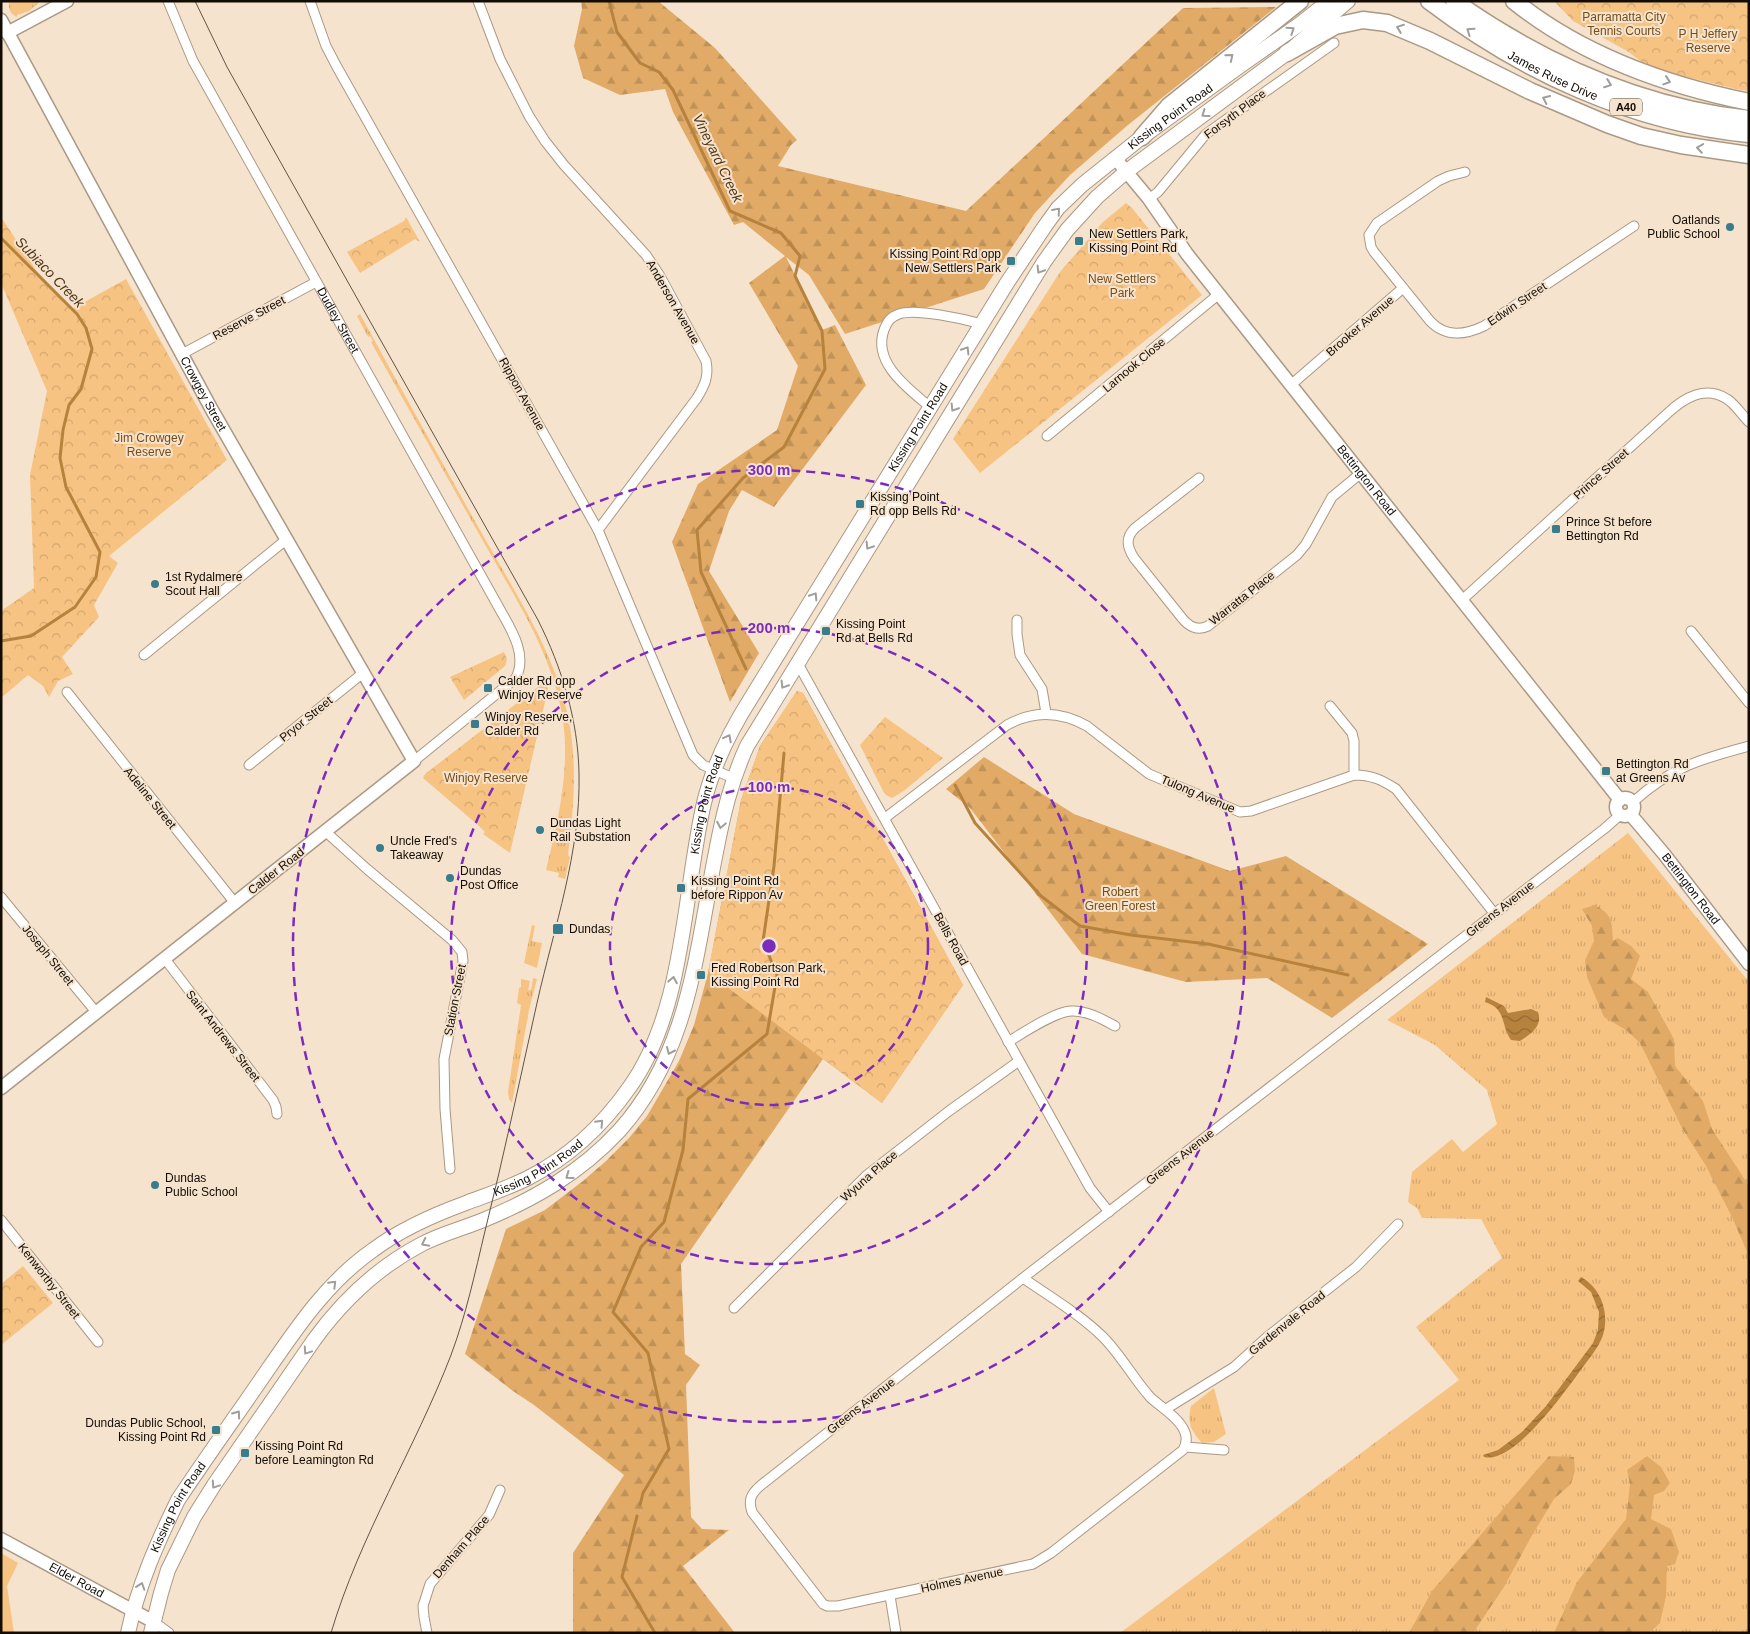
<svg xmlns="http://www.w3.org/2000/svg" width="1750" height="1634" font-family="Arial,sans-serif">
	<defs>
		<pattern id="grass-tufts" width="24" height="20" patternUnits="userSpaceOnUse" patternTransform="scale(1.25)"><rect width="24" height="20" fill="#f7c382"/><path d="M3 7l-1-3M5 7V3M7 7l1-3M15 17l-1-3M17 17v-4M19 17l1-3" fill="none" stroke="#d3a66f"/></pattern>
		<pattern id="forest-firs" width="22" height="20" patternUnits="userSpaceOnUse" patternTransform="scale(1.25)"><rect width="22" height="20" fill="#e1ab67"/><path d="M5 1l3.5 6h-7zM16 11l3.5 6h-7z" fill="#c09258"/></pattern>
		<pattern id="park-crowns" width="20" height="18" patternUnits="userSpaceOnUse" patternTransform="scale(1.25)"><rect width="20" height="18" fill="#f7c382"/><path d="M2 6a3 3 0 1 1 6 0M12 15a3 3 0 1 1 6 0" fill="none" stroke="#d3a66f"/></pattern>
		<pattern id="water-waves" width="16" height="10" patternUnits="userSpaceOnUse" patternTransform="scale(1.25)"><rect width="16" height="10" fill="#b6823d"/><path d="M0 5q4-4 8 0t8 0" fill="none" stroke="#936931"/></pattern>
	</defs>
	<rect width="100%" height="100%" fill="#f6e3cd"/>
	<path fill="url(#grass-tufts)" d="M9,1H41L29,11L17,15V17C10,14 8,9 9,1Z
		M360,314C401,389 443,464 485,539C516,594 553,650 567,712C578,759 574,808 568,855L570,857L565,879L558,877L559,873L546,870C558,821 570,771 563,720C553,652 512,593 479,534C443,470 407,406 371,342L373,341L370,336L368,337L357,316Z
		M1628,833L1749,982V1633H1120L1459,1380L1416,1327L1502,1258L1481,1219L1422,1218L1417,1208L1408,1202L1412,1172L1452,1139L1463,1152L1497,1124L1487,1090L1435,1045L1387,1020Z
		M532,925L535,926L532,941L542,943L537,968L524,963Z
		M533,978L537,979L529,1010L512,1103L509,1099L508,1092L521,1005L517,1003L519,988L521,987V979L530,981L528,990H531Z
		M1214,1388L1226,1434L1214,1442L1202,1443C1190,1429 1187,1423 1191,1406Z"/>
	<path fill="url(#forest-firs)" d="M581,1H658L715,48L797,140L791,145L778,166L966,211L1183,8L1276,7L1128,125L1070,175L1035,213L984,289L845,334L809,275L786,257L822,330L835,325L866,385L774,507L742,490L729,511L709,571L759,653L730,702L672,542L698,484L777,430L798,366L749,283L785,256L743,222L734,225L673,112L665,89L620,95L583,78L574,46L582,9Z
		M797,691L803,693L963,985L882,1103L823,1059L681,1264L685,1354L700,1365L686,1385L691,1517L702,1529L729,1530L683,1566L735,1633H573V1553L624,1475L534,1405L513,1391L465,1354L506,1229L545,1210L583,1181L606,1161L629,1138L647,1116L679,1061L694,1025L708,973L741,800L760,746Z
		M984,757L1074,814L1230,871L1286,856L1428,944L1332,1018L1267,978L1186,982L1082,954L970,808L946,789Z
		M1595,905C1613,915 1612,922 1613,941L1618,938L1631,946L1640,956L1631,979L1648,992L1674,1039L1675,1066L1703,1101L1712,1129L1749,1186V1257L1733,1219L1706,1166L1682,1128L1640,1043L1626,1030L1604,1017L1587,977L1585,960L1594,941L1592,926L1582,909Z
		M1549,1456L1574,1457L1575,1471L1571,1484L1554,1499L1531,1537L1504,1587L1473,1633H1409L1432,1591Z
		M1647,1456L1661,1467L1670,1483L1664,1491L1654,1495L1651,1519L1671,1529L1679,1552L1675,1564L1667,1566L1666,1596L1660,1623L1649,1633H1554L1577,1582L1626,1519L1630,1484L1627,1470Z"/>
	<path fill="url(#park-crowns)" d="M1554,1H1749V91L1736,89L1650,68L1627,51L1573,21Z
		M1126,203L1132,208L1202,295L980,473L953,439L1060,272L1103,222Z
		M1,217L36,270L72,309L126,279L227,460L109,556L118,563L94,605L99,617L62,657L73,674L58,681L49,697L43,686L28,675L1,698V611L34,588L30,475L47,391L1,283Z
		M406,217L420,242L415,239L360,273L347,252L404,221Z
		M504,652L507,659L505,666L464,700L450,677Z
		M543,683H546L548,689L510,853L483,834L485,832L479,826L423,778L425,774Z
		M797,691L803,693L963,985L882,1103L708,973L741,800L760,746Z
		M885,717L943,758L905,790L892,798L886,795L882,789L860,745Z
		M23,1266L53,1303L1,1345V1284Z"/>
	<path fill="#f7c382" d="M1,1553L18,1563L7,1586L14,1633H1Z"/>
	<path fill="url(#water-waves)" d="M1486,997L1504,1006L1508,1013L1531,1009L1538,1012C1543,1026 1531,1034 1520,1041L1511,1040C1500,1024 1507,1009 1485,1002Z
		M1581,1277C1603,1289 1611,1318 1601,1340C1596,1351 1587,1361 1580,1371C1564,1393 1513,1465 1484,1457L1483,1455L1498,1450L1522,1432L1546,1406L1593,1343L1598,1330L1599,1312L1591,1292L1578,1281Z"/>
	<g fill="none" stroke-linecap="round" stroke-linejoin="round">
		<path stroke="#b6823d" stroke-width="3" d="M609,1L617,32L640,63L659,72L673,90L730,211L781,233L800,256L795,276L822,331L825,369L784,447L743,478L697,530L701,572L746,669
			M1,238L77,314L86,328L92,349L81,389L69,405L63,430L60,458L66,487L100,552L96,577L75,607L31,636L1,641
			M955,785L975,823L1041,896L1080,926L1131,935L1208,944L1348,975
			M640,1505L643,1493L669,1449L648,1353L613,1312L641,1247L664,1222L683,1150L688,1099L767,1034L777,975L763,941L774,866L784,753
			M637,1516L622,1577L655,1633"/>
		<defs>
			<g id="street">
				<path id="s1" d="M168,1L193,61L498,606C510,628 528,653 516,678L414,761"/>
				<path d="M310,1L326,46L337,67L598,530L693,755L703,765L733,778"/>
				<path d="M478,1L500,59L529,116L545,141L564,165L646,255L660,276L706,361C709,376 705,385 697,398L598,530"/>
				<path d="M1465,172L1449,176L1438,181L1377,223L1369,235L1371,247L1374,252L1430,321C1446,338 1465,335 1484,326L1634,226"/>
				<path d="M1149,199L1158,192L1206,134L1334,43"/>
				<path d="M182,354L316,282"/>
				<path d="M1292,384L1403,288"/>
				<path d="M930,407C909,389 872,363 884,330C887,322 890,317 899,314C915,308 964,319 982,324"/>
				<path d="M1047,436L1219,294"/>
				<path d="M1199,478L1135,528C1125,538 1127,547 1134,558L1182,618C1189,627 1198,631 1208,626L1297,555L1306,544L1332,497L1361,473"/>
				<path d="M1462,600L1669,412C1684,398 1706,385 1727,399C1735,404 1742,415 1749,422"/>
				<path d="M1017,620V634L1020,655L1042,689L1046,713"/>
				<path d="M1691,631L1749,703"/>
				<path d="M144,655L287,539"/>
				<path d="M797,662L1090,1188L1109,1212"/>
				<path d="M67,692L235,903"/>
				<path d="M1330,706L1352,733L1354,741V775"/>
				<path d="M249,765L363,673"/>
				<path d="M1633,802C1672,767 1700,759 1749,746"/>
				<path d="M885,818L1007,725C1034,710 1060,711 1087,726L1149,774L1240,812L1251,811L1354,775C1372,775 1382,780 1396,789L1494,913"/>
				<path d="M326,832L367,869L452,940L462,952L463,961L444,1059L445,1109L450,1169"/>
				<path d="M1,897L96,1012"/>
				<path d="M165,959L273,1100L276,1107L277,1114"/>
				<path d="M1008,1042C1023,1033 1054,1012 1071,1011C1086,1010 1102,1019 1115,1026"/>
				<path d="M1,1220L98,1342"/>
				<path d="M1023,1278C1049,1296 1081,1315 1103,1337C1121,1355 1133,1378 1150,1397C1162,1409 1197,1427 1183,1450L1051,1553L1033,1564L838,1606H827L823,1604L752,1512C748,1500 751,1494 760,1486L1023,1278L1604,829L1620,815"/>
				<path d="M734,1308L867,1175L949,1111L1019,1061"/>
				<path d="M1166,1409L1234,1367L1267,1337L1356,1267L1398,1224"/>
				<path d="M1185,1447L1224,1450"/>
				<path d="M890,1596L896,1633"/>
				<path d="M154,1622L169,1633"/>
				<path d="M427,1633L424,1617L423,1606L430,1584L489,1515L500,1490"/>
			</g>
			<g id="secondary">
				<path id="s2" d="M1,20L212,410L414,761L1,1088"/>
				<path d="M7,33L67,1"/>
				<path id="s3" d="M1115,158L1149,199L1187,254L1620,800"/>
				<circle cx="1625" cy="807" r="9"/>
				<path id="s4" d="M1631,815L1664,854L1749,964"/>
				<path id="s5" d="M1,1539L154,1622"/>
			</g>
			<g id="primary">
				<path id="s6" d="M128,1633C138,1586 157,1543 178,1500C204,1461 231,1423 258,1384C292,1335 323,1285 373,1250C401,1229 433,1215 466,1203C487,1195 508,1188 528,1178C569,1157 603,1125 629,1088C685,1011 683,894 704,803C713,765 730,731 751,698L1007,283L1045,226L1058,208L1082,185L1142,137L1237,68L1300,24L1329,1"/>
				<path d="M151,1633L161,1593L168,1570L194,1517L214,1485L314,1340C343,1300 378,1267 422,1244C441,1234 461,1229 481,1221C533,1200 580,1173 619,1131C690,1052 696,951 716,852C723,815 731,781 747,746L1044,262L1067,230L1097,197L1127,171L1287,53L1348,1"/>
			</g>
			<g id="highway">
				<path id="s7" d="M1429,1C1521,71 1632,123 1749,134"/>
				<path d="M1454,1C1542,63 1641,107 1749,119"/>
				<path d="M1514,1C1581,55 1665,85 1749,102"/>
				<path d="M1287,53L1335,26L1363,20L1387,23L1430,41L1530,91L1607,124L1641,136L1681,145L1749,155"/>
				<path d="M1142,137L1169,106L1300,1"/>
			</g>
		</defs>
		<use href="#street" stroke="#aa9984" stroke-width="11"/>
		<use href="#secondary" stroke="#aa9984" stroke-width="15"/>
		<use href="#primary" stroke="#aa9984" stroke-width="16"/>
		<use href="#highway" stroke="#aa9984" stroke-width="19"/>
		<use href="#street" stroke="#fff" stroke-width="9"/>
		<use href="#secondary" stroke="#fff" stroke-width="12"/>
		<use href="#primary" stroke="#fff" stroke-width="14"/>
		<use href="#highway" stroke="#fff" stroke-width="16"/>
		<path stroke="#5f5448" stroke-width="1" d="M195,1L227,67L538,620C562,668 578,720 579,773C581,852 554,927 537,1003C520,1079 504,1155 485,1231C475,1273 466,1315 451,1355C415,1449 360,1535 331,1633"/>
	</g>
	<defs><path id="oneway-chevron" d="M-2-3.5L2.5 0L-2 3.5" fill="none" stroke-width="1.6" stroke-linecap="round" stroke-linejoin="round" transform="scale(1.25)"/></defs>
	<g stroke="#a09e9b">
		<use href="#oneway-chevron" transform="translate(1400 28) rotate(-159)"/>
		<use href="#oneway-chevron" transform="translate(1291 30) rotate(-34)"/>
		<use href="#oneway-chevron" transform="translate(1470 31) rotate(-145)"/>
		<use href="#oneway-chevron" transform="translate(1230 57) rotate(-39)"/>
		<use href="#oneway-chevron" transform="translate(1667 81) rotate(18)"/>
		<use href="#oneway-chevron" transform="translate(1608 84) rotate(21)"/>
		<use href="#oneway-chevron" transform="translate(1546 99) rotate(-155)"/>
		<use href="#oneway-chevron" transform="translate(1205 114) rotate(144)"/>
		<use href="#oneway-chevron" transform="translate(1700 148) rotate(-171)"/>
		<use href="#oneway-chevron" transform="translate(1057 211) rotate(-49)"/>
		<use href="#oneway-chevron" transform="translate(1040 270) rotate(122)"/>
		<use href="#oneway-chevron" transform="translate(966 350) rotate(-58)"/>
		<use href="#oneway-chevron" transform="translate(954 408) rotate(122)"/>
		<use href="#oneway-chevron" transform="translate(869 546) rotate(122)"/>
		<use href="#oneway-chevron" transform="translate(814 596) rotate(-58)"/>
		<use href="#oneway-chevron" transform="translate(784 685) rotate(122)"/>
		<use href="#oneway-chevron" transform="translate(728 738) rotate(-62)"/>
		<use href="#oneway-chevron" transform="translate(721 825) rotate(101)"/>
		<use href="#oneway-chevron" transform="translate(673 980) rotate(-79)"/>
		<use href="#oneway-chevron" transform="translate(670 1051) rotate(114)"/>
		<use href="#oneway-chevron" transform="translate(600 1123) rotate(-47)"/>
		<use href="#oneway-chevron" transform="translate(569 1176) rotate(144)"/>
		<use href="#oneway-chevron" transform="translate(425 1243) rotate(153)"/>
		<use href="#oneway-chevron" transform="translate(333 1284) rotate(-45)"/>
		<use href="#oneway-chevron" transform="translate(307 1351) rotate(124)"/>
		<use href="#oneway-chevron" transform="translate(237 1414) rotate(-55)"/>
		<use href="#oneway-chevron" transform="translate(215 1485) rotate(124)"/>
		<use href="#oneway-chevron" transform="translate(141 1586) rotate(-71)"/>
	</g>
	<g fill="none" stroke="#7b2cbf" stroke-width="2.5" stroke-dasharray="9 6">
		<circle cx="769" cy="946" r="159"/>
		<circle cx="769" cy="946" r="318"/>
		<circle cx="769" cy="946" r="476"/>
	</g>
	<g fill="#397c8c" stroke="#f6e3cd" stroke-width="2">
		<circle cx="1730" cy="227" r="5"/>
		<rect x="1074" y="236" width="10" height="10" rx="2.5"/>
		<rect x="1006" y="256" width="10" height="10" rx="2.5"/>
		<rect x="855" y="499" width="10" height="10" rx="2.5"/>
		<rect x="1551" y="524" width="10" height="10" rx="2.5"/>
		<circle cx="155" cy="584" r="5"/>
		<rect x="821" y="626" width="10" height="10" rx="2.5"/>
		<rect x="483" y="683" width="10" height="10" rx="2.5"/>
		<rect x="470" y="719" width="10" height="10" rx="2.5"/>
		<rect x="1601" y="766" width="10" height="10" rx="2.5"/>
		<circle cx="540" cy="830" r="5"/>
		<circle cx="380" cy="848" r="5"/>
		<circle cx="450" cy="878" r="5"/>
		<rect x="676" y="883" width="10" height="10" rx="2.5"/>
		<rect x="552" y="923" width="12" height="12" rx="2.5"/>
		<rect x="696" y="970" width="10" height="10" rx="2.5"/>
		<circle cx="155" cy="1185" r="5"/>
		<rect x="211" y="1425" width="10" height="10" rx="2.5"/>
		<rect x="240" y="1448" width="10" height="10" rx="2.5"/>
	</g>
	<g text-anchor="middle" stroke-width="4" stroke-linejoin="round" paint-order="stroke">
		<rect fill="#f6e3cd" stroke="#564c41" stroke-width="1" x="1610" y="98.5" width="32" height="17" rx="4"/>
		<g font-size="11" font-weight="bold" fill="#120c05">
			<text x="1626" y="111">A40</text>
		</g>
		<g font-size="12" fill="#734e1b" stroke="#f6e3cd">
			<text x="1624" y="21">Parramatta City<tspan x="1624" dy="14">Tennis Courts</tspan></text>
			<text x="1708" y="38">P H Jeffery<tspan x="1708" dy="14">Reserve</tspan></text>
			<text x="1122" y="283">New Settlers<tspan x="1122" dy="14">Park</tspan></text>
			<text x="149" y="442">Jim Crowgey<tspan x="149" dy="14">Reserve</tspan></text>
			<text x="486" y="782">Winjoy Reserve</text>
			<text x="1120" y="896">Robert<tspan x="1120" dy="14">Green Forest</tspan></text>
		</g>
		<g font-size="12" fill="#120c05" stroke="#f6e3cd">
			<text dy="4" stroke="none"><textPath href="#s7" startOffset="145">James Ruse Drive</textPath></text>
			<text transform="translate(1235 114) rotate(-37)" y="4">Forsyth Place</text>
			<text dy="4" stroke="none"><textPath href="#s6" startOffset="1905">Kissing Point Road</textPath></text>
			<text transform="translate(673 302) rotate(60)" y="4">Anderson Avenue</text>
			<text transform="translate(1517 304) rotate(-34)" y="4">Edwin Street</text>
			<text transform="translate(249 318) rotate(-28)" y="4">Reserve Street</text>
			<text dy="4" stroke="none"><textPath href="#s1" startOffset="362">Dudley Street</textPath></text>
			<text transform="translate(1360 326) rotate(-41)" y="4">Brooker Avenue</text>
			<text transform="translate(1134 365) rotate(-40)" y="4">Larnook Close</text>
			<text dy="4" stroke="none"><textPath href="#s2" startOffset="425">Crowgey Street</textPath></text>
			<text transform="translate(522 394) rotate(61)" y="4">Rippon Avenue</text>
			<text dy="4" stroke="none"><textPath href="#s6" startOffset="1500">Kissing Point Road</textPath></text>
			<text transform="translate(1601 474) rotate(-42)" y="4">Prince Street</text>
			<text dy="4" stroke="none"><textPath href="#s3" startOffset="409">Bettington Road</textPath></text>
			<text transform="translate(1242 598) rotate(-38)" y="4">Warratta Place</text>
			<text transform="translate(306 719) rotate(-39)" y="4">Pryor Street</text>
			<text transform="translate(1198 794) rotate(23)" y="4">Tulong Avenue</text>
			<text transform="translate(150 798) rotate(51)" y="4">Adeline Street</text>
			<text dy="4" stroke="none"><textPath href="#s6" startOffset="1065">Kissing Point Road</textPath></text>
			<text transform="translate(276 871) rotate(-38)" y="4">Calder Road</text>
			<text dy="4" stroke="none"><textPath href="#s4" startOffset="95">Bettington Road</textPath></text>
			<text transform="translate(1500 909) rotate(-38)" y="4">Greens Avenue</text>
			<text transform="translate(951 939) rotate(61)" y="4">Bells Road</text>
			<text transform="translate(48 955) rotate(51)" y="4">Joseph Street</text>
			<text transform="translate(455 1000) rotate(-79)" y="4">Station Street</text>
			<text transform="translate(223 1036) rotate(52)" y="4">Saint Andrews Street</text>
			<text transform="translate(1180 1157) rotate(-38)" y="4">Greens Avenue</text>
			<text dy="4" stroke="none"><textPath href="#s6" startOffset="646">Kissing Point Road</textPath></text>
			<text transform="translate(869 1176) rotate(-41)" y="4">Wyuna Place</text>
			<text transform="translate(49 1281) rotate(52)" y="4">Kenworthy Street</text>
			<text transform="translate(1287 1323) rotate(-39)" y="4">Gardenvale Road</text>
			<text transform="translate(861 1406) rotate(-38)" y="4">Greens Avenue</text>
			<text dy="4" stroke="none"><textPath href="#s6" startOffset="136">Kissing Point Road</textPath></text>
			<text transform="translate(461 1547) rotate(-49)" y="4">Denham Place</text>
			<text transform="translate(962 1580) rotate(-12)" y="4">Holmes Avenue</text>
			<text dy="4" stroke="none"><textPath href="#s5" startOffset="86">Elder Road</textPath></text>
		</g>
		<g font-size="12" fill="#120c05" stroke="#f6e3cd" text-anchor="start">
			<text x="1720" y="224" text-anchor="end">Oatlands<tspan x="1720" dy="14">Public School</tspan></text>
			<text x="1089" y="238">New Settlers Park,<tspan x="1089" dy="14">Kissing Point Rd</tspan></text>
			<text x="1001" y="258" text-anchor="end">Kissing Point Rd opp<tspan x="1001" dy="14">New Settlers Park</tspan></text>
			<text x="870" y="501">Kissing Point<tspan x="870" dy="14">Rd opp Bells Rd</tspan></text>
			<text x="1566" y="526">Prince St before<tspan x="1566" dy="14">Bettington Rd</tspan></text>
			<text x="165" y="581">1st Rydalmere<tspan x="165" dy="14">Scout Hall</tspan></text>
			<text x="836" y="628">Kissing Point<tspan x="836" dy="14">Rd at Bells Rd</tspan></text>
			<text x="498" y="685">Calder Rd opp<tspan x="498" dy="14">Winjoy Reserve</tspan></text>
			<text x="485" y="721">Winjoy Reserve,<tspan x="485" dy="14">Calder Rd</tspan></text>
			<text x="1616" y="768">Bettington Rd<tspan x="1616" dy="14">at Greens Av</tspan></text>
			<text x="550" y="827">Dundas Light<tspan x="550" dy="14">Rail Substation</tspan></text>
			<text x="390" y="845">Uncle Fred's<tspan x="390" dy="14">Takeaway</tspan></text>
			<text x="460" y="875">Dundas<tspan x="460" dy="14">Post Office</tspan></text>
			<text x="691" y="885">Kissing Point Rd<tspan x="691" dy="14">before Rippon Av</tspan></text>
			<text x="569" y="933">Dundas</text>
			<text x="711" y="972">Fred Robertson Park,<tspan x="711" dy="14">Kissing Point Rd</tspan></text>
			<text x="165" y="1182">Dundas<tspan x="165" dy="14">Public School</tspan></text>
			<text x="206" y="1427" text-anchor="end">Dundas Public School,<tspan x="206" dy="14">Kissing Point Rd</tspan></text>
			<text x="255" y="1450">Kissing Point Rd<tspan x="255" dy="14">before Leamington Rd</tspan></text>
		</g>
		<g font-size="14" font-style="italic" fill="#4e371a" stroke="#f6e3cd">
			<text transform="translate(718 158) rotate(64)" y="5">Vineyard Creek</text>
			<text transform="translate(50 272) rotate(46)" y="5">Subiaco Creek</text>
		</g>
	</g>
	<circle cx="769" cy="946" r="8" fill="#7b2cbf" stroke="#f6e3cd" stroke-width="2.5"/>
	<g font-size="15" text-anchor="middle" font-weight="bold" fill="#7b2cbf" stroke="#f6e3cd" stroke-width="4" stroke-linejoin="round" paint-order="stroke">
		<text x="769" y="475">300 m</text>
		<text x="769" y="633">200 m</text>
		<text x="769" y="792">100 m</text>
	</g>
	<rect width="1750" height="1634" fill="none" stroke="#120c05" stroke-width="5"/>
</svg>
